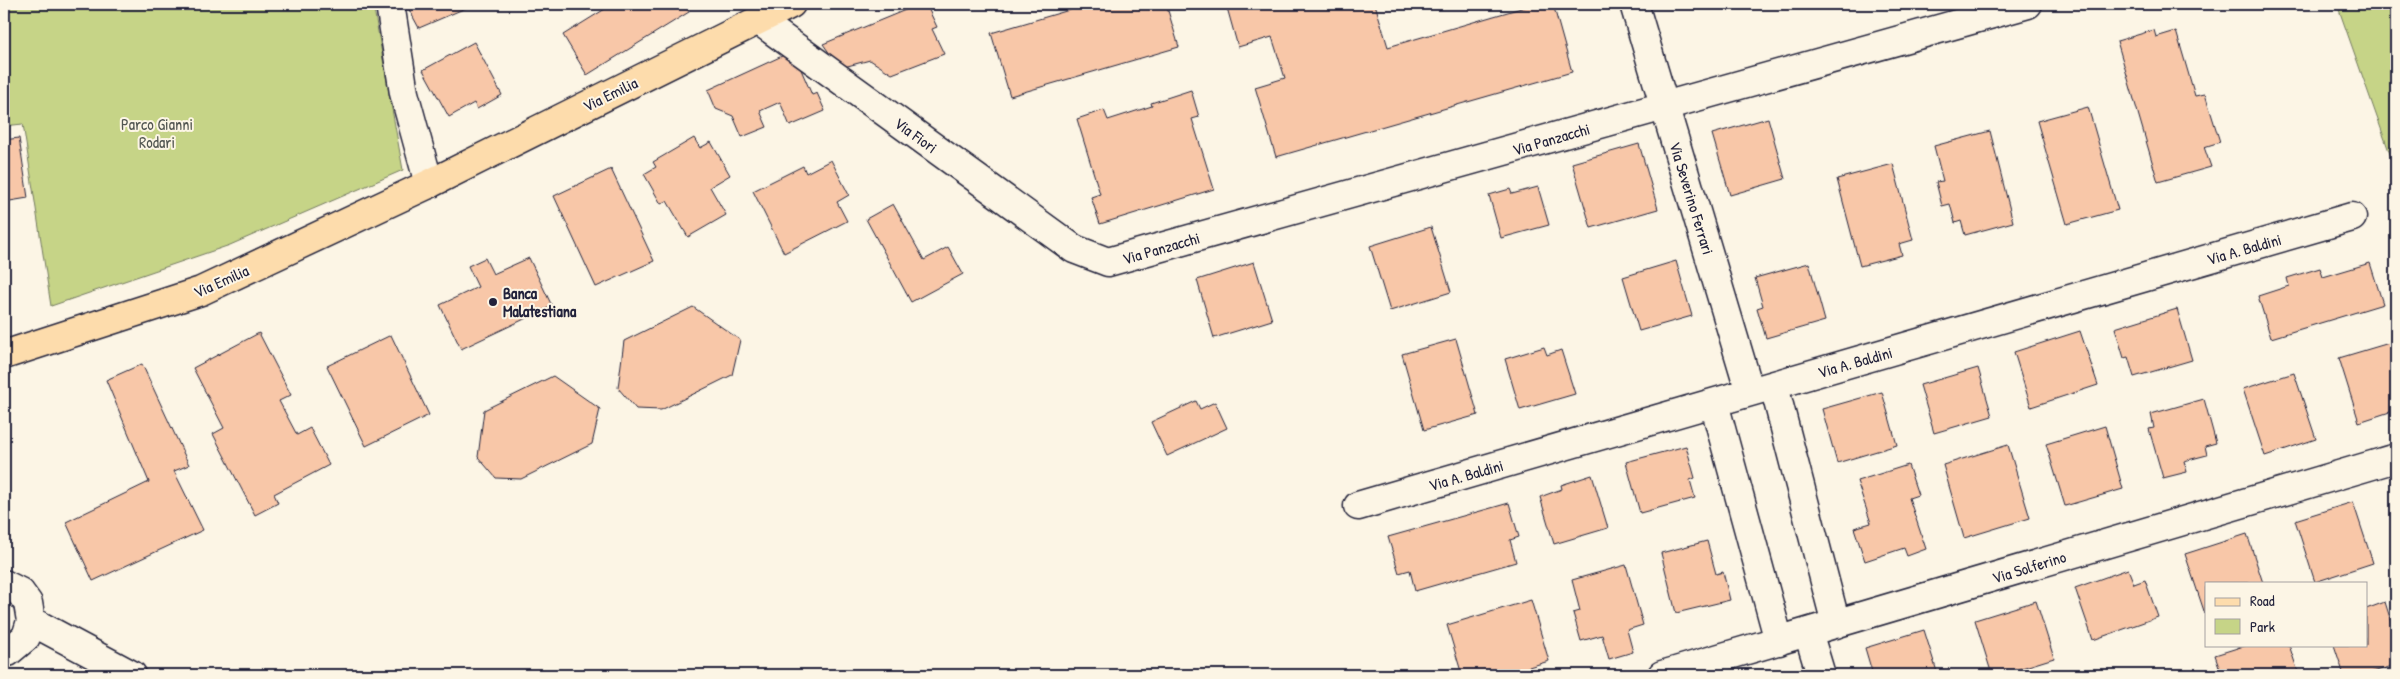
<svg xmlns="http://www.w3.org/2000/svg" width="2400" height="679" font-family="'Patrick Hand',sans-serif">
	<rect width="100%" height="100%" fill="#fcf5e5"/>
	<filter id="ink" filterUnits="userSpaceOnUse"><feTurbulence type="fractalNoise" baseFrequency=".02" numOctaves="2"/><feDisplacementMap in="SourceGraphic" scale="10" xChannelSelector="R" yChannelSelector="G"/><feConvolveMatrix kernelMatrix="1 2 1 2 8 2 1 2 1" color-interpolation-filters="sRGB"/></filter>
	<g filter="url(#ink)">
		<path fill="#c6d487" stroke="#747b61" d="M4,4H373L403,170L230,245L51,306L23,124L4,126Z
			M2337,4H2396V171Z"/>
		<path fill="#f8c7a8" stroke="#22223b" d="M406,4H475L419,28Z
			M613,4H637L639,7L645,4H684L689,12L587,75L563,35Z
			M920,4H926L937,27L932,29L944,54L892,74L870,60L840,68L823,44Z
			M1090,4H1166L1179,47L1010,96L991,33Z
			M1226,4H1375L1388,47L1535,4H1553L1572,72L1276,157L1255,87L1285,78L1272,37L1238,47Z
			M2154,30L2156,37L2176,31L2195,96L2205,94L2220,142L2204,147L2211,167L2158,182L2117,41Z
			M474,42L502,95L477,109L474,103L449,117L423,70Z
			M793,51L812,95L817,93L825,111L790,126L780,102L760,111L767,127L742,137L733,116L716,109L708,90Z
			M1191,90L1199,117L1192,119L1214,189L1100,224L1091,197L1100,194L1077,119L1104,110L1108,120L1152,106L1151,103Z
			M2088,107L2118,210L2067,224L2037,121Z
			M1768,118L1785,179L1730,195L1712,134Z
			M1990,131L2013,222L1965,235L1961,221L1955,223L1950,204L1942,206L1936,182L1943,181L1934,146Z
			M19,138L28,198L4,202V140Z
			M694,138L700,148L711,142L730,175L710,187L726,215L688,237L667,201L661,204L644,174L656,167L653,162Z
			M1639,144L1658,209L1591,228L1572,163Z
			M831,160L849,195L837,202L847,221L784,253L753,191L803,166L806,173Z
			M1893,164L1913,240L1899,244L1902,255L1860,266L1837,179Z
			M611,169L654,261L596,287L554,196Z
			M1538,187L1549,225L1501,238L1489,195L1510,189L1512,194Z
			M893,204L924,260L948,247L963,274L911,302L866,219Z
			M1431,227L1451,292L1390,311L1370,246Z
			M485,258L493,274L529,258L552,306L461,349L440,305L478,287L468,266Z
			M1676,261L1692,316L1639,331L1623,277Z
			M1254,262L1272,320L1214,338L1197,280Z
			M1809,263L1825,321L1766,338L1757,308L1763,306L1755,278Z
			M2370,263L2383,304L2271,338L2258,296L2289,286L2287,278L2320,268L2323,277Z
			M693,307L740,340L732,375L661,410L636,409L618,388L624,341Z
			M2177,309L2192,360L2134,377L2128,357L2124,358L2115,328Z
			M2080,331L2098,385L2031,407L2014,352Z
			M259,333L291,395L279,401L297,435L310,428L329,465L274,494L278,503L255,515L213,434L224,428L193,368Z
			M391,335L429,415L366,446L327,366Z
			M1456,339L1478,415L1424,430L1402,354Z
			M2396,341V410L2359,422L2339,358Z
			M1544,347L1547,355L1561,350L1575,394L1520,410L1505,359Z
			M142,364L189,465L174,471L203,530L93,581L66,522L149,482L106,380Z
			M1978,368L1992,416L1934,433L1920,385Z
			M2294,373L2316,439L2265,456L2243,389Z
			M553,376L600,409L592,444L521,479L496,478L478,457L484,410Z
			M1882,392L1897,445L1837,463L1822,409Z
			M2204,399L2216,443L2205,446L2207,455L2184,461L2187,472L2163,478L2149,429L2154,428L2151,414Z
			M1196,401L1200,409L1215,402L1227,428L1167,456L1151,422Z
			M2105,426L2123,489L2065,506L2046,444Z
			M2008,445L2030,518L1964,538L1943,465Z
			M1686,446L1695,478L1690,480L1695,498L1640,513L1626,462Z
			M1908,465L1918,495L1909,498L1926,549L1907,556L1904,548L1865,561L1854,528L1871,523L1857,481Z
			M1592,475L1608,528L1554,544L1540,497L1562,489L1561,485Z
			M2353,502L2373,563L2315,582L2295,520Z
			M1509,503L1519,537L1510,540L1516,562L1415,591L1410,570L1399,573L1388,537Z
			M2247,534L2263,583H2206L2205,614L2185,554Z
			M1707,541L1716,574L1723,572L1730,600L1676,613L1661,553Z
			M1626,565L1643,625L1627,630L1633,652L1609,659L1602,635L1581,641L1573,613L1580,611L1572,580Z
			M2128,569L2134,584L2145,580L2158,617L2093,640L2075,588Z
			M1531,600L1549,661L1502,675H1462L1447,625Z
			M2036,601L2054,658L1999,675H1992L1975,620Z
			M2385,602L2396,637V665L2363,675H2344L2334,645H2366V609Z
			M1924,630L1938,675H1873L1865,648Z
			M2247,645H2289L2299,675H2222L2215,655Z"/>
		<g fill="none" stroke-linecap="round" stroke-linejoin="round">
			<defs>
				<path id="minor" d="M390,4L404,93L429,184
					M1634,4L1750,392
					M758,20L1074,249L1108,262L2028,4
					M1774,386L1836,624
					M1714,403L1779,641
					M1358,506L2352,217
					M4,584L20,592L28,603L31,621L26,637L8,652L4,653
					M31,621L132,675
					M1808,632L1821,675
					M1662,675L2396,458"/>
				<path id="major" d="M4,355L201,291L429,184L791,4"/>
			</defs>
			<use href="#minor" stroke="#22223b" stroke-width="31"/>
			<use href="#major" stroke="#22223b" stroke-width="31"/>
			<use href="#minor" stroke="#fcf5e5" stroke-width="28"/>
			<use href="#major" stroke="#fddcac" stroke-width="28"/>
		</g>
	</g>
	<circle fill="#22223b" stroke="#fcf5e5" stroke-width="2" cx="493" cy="302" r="5"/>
	<g text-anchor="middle" stroke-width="4" stroke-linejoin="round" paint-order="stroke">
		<g font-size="16" fill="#22223b" stroke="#fcf5e5">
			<text transform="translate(610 94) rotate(-26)" y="6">Via Emilia</text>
			<text transform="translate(916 135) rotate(36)" y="6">Via Fiori</text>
			<text transform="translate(1551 139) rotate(-16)" y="6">Via Panzacchi</text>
			<text transform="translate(1692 198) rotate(73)" y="6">Via Severino Ferrari</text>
			<text transform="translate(1161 248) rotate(-16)" y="6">Via Panzacchi</text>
			<text transform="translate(2244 249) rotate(-16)" y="6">Via A. Baldini</text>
			<text transform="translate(221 281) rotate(-24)" y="6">Via Emilia</text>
			<text transform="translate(1855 362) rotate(-16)" y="6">Via A. Baldini</text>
			<text transform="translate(1466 475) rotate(-16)" y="6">Via A. Baldini</text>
			<text transform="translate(2029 567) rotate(-17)" y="6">Via Solferino</text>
		</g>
		<g font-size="16" fill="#535752" stroke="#fcf5e5">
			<text x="157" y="130">Parco Gianni<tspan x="157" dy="18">Rodari</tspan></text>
		</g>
		<g font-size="16" font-weight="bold" fill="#22223b" stroke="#fcf5e5" text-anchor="start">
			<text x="503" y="299">Banca<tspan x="503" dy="18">Malatestiana</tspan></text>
		</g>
	</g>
	<rect width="2400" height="679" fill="none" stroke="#fcf5e5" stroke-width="20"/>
	<rect x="10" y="10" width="2380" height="659" fill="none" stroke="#22223b" stroke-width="2" filter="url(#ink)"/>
	<rect x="2205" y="582" width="162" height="65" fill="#fcf5e5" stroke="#a5a1a1"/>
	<rect x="2215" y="598" width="25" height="8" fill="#fddcac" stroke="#a5a1a1"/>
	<text x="2250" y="606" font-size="15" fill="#22223b">Road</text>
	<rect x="2215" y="619" width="25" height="15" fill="#c6d487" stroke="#a5a1a1"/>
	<text x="2250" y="632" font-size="15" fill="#22223b">Park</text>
</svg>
